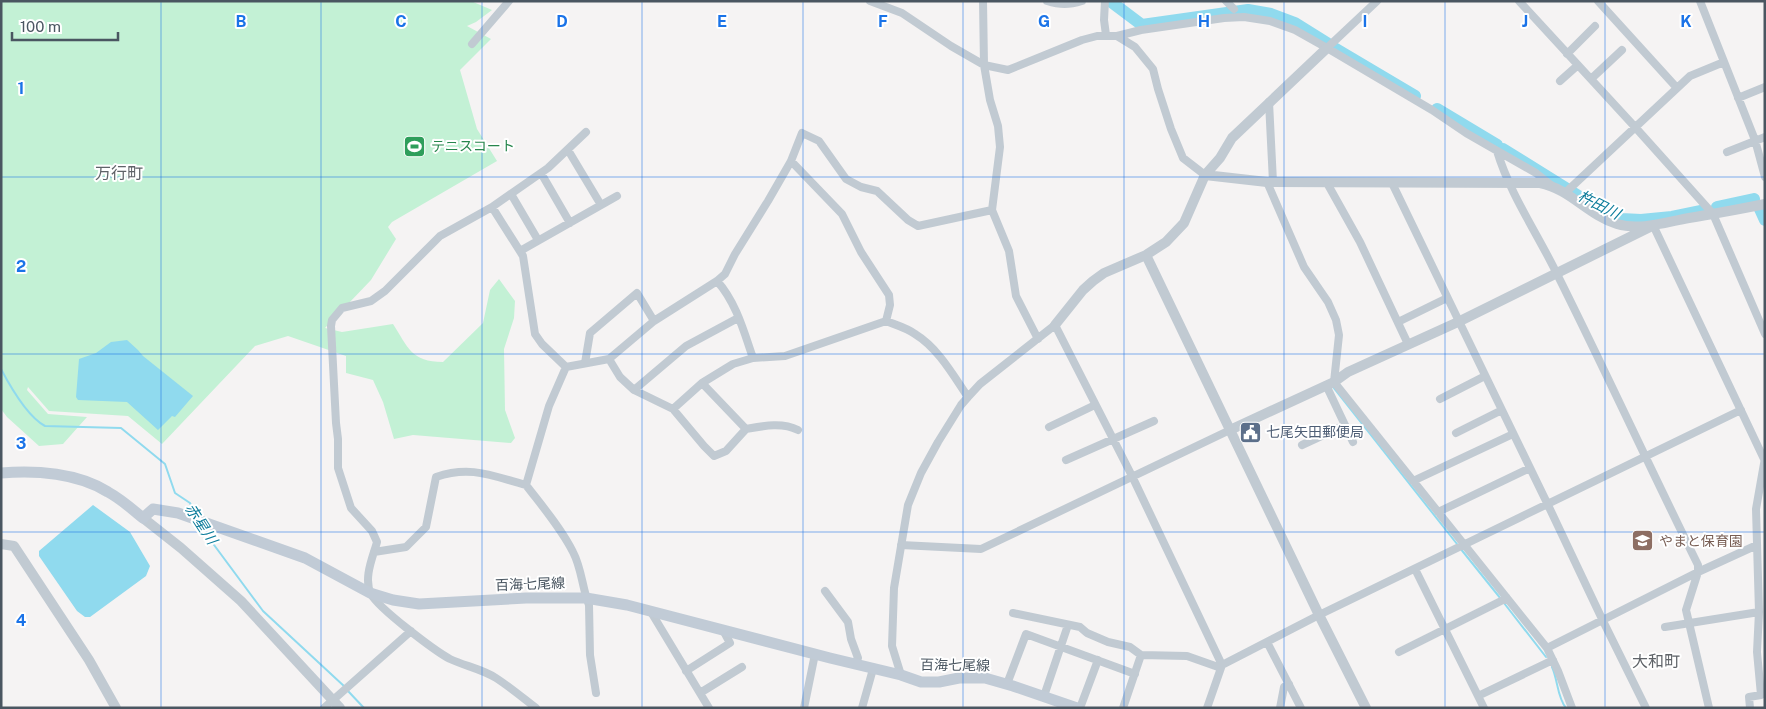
<svg xmlns="http://www.w3.org/2000/svg" width="1766" height="709" font-family="'Public Sans','Noto Sans JP',sans-serif">
	<rect width="100%" height="100%" fill="#f5f3f3"/>
	<path fill="#c3f1d5" d="M1,1H471L492,10L476,22L467,26L491,39L460,70L477,129L497,161L392,222L388,227L396,239L371,280L325,328L342,332L393,324C408,347 411,362 443,362L483,323L490,290L499,279L515,301L514,318L504,349L505,410L515,438L511,443L413,435L394,439L383,402L373,380L346,373V356L288,336L255,346L162,444L128,416L49,411L28,387L27,390L48,414L87,417L63,444L39,446L7,417L1,409Z"/>
	<path fill="#90daee" d="M127,340L138,350L143,356L193,396L175,417L172,416L158,430L127,402L78,400L76,397L79,359L96,353L111,342Z
		M93,505L130,532L150,566L146,576L90,617H85L77,611L39,556V551Z"/>
	<g fill="none" stroke-linecap="round" stroke-linejoin="round">
		<path stroke="#90daee" stroke-width="2" d="M1,369C10,386 28,417 45,426L121,428L165,464L175,493L190,503L195,515
			M1333,387L1457,544
			M200,526L263,611L345,687
			M1460,548L1501,599
			M1504,603L1546,657
			M1552,667C1558,680 1557,697 1566,708
			M348,691L364,708"/>
		<path stroke="#90daee" stroke-width="12" d="M1110,1L1142,25L1248,10L1271,14L1295,23L1327,43
			M1334,48L1415,96
			M1437,109L1497,145
			M1503,149L1601,210L1621,219L1641,220L1672,217L1706,210
			M1717,207L1754,199
			M1760,209L1765,220"/>
		<path stroke="#c1cad2" stroke-width="8" d="M870,1L902,13L951,46L984,65L1008,70L1082,40L1097,36H1117L1135,47L1153,69L1158,89L1171,129L1183,158L1205,175
			M983,1L984,65L990,100L998,126L1000,147L992,210L1009,251L1016,296L1038,339
			M1047,1C1060,5 1069,5 1082,1
			M1105,1L1104,20L1106,35
			M1226,1L1234,9
			M1519,1L1635,127L1713,214L1765,334
			M1598,1L1677,88
			M1700,1L1755,140L1765,177
			M1117,36L1141,30L1224,18L1244,17L1270,21L1295,30L1327,48L1432,110L1466,133L1536,173L1551,185
			M472,44L509,1
			M1327,48L1377,1
			M1567,54L1595,26
			M1591,79L1622,50
			M1560,81L1578,65
			M1738,98L1765,87
			M1269,102L1273,182
			M568,150L601,205
			M1497,151C1510,194 1537,233 1557,274C1605,370 1650,468 1698,565V572L1686,610L1709,708
			M1727,152L1765,137
			M791,161L842,214L861,252L889,295L890,305L886,321
			M541,173L570,223
			M1267,182L1304,267L1328,302L1336,320L1339,335L1334,382L1547,648L1558,671L1572,708
			M1327,183L1360,242L1408,344
			M1392,183L1548,505L1603,621L1646,708
			M1565,193L1690,76L1724,62
			M511,194L538,240
			M492,207L523,256L535,334L542,344L566,367L609,359L654,321L717,281L725,274L735,254L768,201L791,161L802,133L819,141L846,179L861,187L877,191L908,220L918,226L992,210
			M1653,225L1764,459
			M520,251L617,196
			M717,281C736,302 744,332 753,358
			M1398,322L1447,298
			M609,359L620,377L634,390L673,409L704,446L714,456L726,451L746,429L702,383
			M585,363L590,333L637,293L654,321
			M566,367L549,406L526,485C542,506 561,528 573,552C582,569 582,588 589,605L590,655L596,693
			M1326,385L1353,442
			M634,390L686,346L738,318
			M1440,399L1485,376
			M673,409L702,383L733,364L753,358L785,356L886,321C896,325 907,328 915,334C938,348 953,375 968,397
			M1049,427L1095,405
			M746,429C763,426 782,422 798,430
			M1456,433L1502,410
			M1302,445L1345,425
			M1066,460L1154,421
			M1413,481L1513,434
			M1438,512L1530,468
			M901,545L981,549L1230,430
			M374,552L406,547L426,527L436,477C471,465 492,476 526,485
			M1415,569L1484,708
			M825,591L848,622L851,639L858,658L854,664
			M651,612L709,708
			M1013,613L1080,627L1087,633L1108,642L1130,647L1141,655L1187,656L1221,668
			M1665,627L1759,612
			M1267,642L1301,708
			M1547,648L1698,572L1757,545
			M1399,652L1507,598
			M1222,665L1319,615L1741,410
			M686,671L730,643L723,630
			M901,675L892,646L894,588L908,505L921,473L938,442L961,405L968,397L980,384L1055,325L1132,476L1222,665L1207,708
			M1007,684L1026,634L1135,674
			M700,693L742,667
			M1044,696L1068,625
			M1478,696L1553,660
			M324,708L411,631
			M536,708C523,698 510,687 496,678C482,669 465,666 450,659C435,651 378,608 371,594C363,578 373,557 377,542L372,531L351,508L338,468V439L336,423L331,326L332,320L342,308L371,301L385,291L440,236L492,207L548,168L586,132
			M804,708L815,654
			M862,708L873,669
			M1080,708L1098,660
			M1123,708L1141,655
			M1280,708L1284,687L1289,684
			M1750,708L1749,697L1761,695L1757,652L1759,612L1756,509L1765,458"/>
		<path stroke="#c1cad2" stroke-width="10" d="M1205,175L1267,182L1540,183C1570,189 1588,215 1617,224C1640,231 1666,222 1689,218C1714,214 1740,209 1765,204
			M1146,255L1319,615L1366,708
			M1055,325L1083,290L1093,281L1104,273L1146,255L1166,242L1184,223L1205,175L1220,158L1232,138L1327,48
			M1230,430L1334,382L1348,372L1458,322L1650,227
			M143,518L181,548L241,601L340,708
			M1,544L14,546L89,660L116,708"/>
		<path stroke="#c1cbd6" stroke-width="11" d="M1,473C36,470 78,473 108,492C121,499 132,509 143,518L153,509L178,513L305,558L370,593L393,600L419,604L526,598H586L627,605L830,658L901,675L921,682H939L959,678H985L1013,686L1077,708"/>
	</g>
	<path fill="none" stroke="#1a73e8" stroke-width="1" stroke-opacity="0.55" d="M161,1V708M321,1V708M482,1V708M642,1V708M803,1V708M963,1V708M1124,1V708M1284,1V708M1445,1V708M1605,1V708M1,177H1765M1,354H1765M1,532H1765"/>
	<defs>
		<symbol id="stadium-square" viewBox="-11 -11 22 22"><rect x="-9" y="-9" width="18" height="18" rx="4" fill="#2e9e5b" stroke="#fff"/><path d="M0-5a6.5 5 0 1 0 0 10a6.5 5 0 1 0 0-10ZM-3.5-1.8h7v3.6h-7Z" fill="#fff"/></symbol>
		<symbol id="civic-square" viewBox="-11 -11 22 22"><rect x="-9" y="-9" width="18" height="18" rx="4" fill="#5c6f8a" stroke="#fff"/><path d="M-.6-6.5H3V-4.5H.6V-3L4-1V1h2V6H-6V1h2V-1L-.6-3ZM-1.2 2.5V6h2.4V2.5Z" fill="#fff"/></symbol>
		<symbol id="school-square" viewBox="-11 -11 22 22"><rect x="-9" y="-9" width="18" height="18" rx="4" fill="#8d6e63" stroke="#fff"/><path d="M0-5L7-2L0 1L-7-2ZM-4 1L0 2.5L4 1V4Q0 6-4 4Z" fill="#fff"/></symbol>
	</defs>
	<g fill-rule="evenodd">
		<use href="#stadium-square" x="402" y="134" width="25" height="25"/>
		<use href="#civic-square" x="1238" y="420" width="25" height="25"/>
		<use href="#school-square" x="1630" y="528" width="25" height="25"/>
	</g>
	<g text-anchor="middle" stroke-width="4" stroke-linejoin="round" paint-order="stroke">
		<g font-size="14" fill="#27864d" stroke="#fff" text-anchor="start">
			<text x="431" y="151">テニスコート</text>
		</g>
		<g font-size="14" fill="#4e5e75" stroke="#fff" text-anchor="start">
			<text x="1266" y="437">七尾矢田郵便局</text>
		</g>
		<g font-size="14" fill="#785e54" stroke="#fff" text-anchor="start">
			<text x="1659" y="546">やまと保育園</text>
		</g>
		<g font-size="14" fill="#4a5661" stroke="#fff">
			<text transform="translate(530 584) rotate(-2)" y="5">百海七尾線</text>
			<text transform="translate(955 665) rotate(1)" y="5">百海七尾線</text>
		</g>
		<g font-size="15" font-style="italic" fill="#0c7c9b" stroke="#fff">
			<text transform="translate(1599 205) rotate(27)" y="5">杵田川</text>
			<text transform="translate(201 524) rotate(57)" y="5">赤星川</text>
		</g>
		<g font-size="16" fill="#5f6368" stroke="#fff">
			<text x="119" y="179">万行町</text>
			<text x="1656" y="667">大和町</text>
		</g>
	</g>
	<g font-size="16" text-anchor="middle" font-weight="bold" fill="#1a73e8" stroke="#fff" stroke-width="4" stroke-linejoin="round" paint-order="stroke">
		<text x="241" y="27">B</text>
		<text x="401" y="27">C</text>
		<text x="562" y="27">D</text>
		<text x="722" y="27">E</text>
		<text x="883" y="27">F</text>
		<text x="1044" y="27">G</text>
		<text x="1204" y="27">H</text>
		<text x="1365" y="27">I</text>
		<text x="1525" y="27">J</text>
		<text x="1686" y="27">K</text>
		<text x="21" y="94">1</text>
		<text x="21" y="272">2</text>
		<text x="21" y="449">3</text>
		<text x="21" y="626">4</text>
	</g>
	<rect width="1766" height="709" fill="none" stroke="#4a5661" stroke-width="5"/>
	<path d="M12 32v8h106v-8" fill="none" stroke="#4a5661" stroke-width="2.5"/>
	<text x="20" y="32" font-size="15" fill="#4a5661" stroke="#ffffff" stroke-width="4" paint-order="stroke">100 m</text>
</svg>
